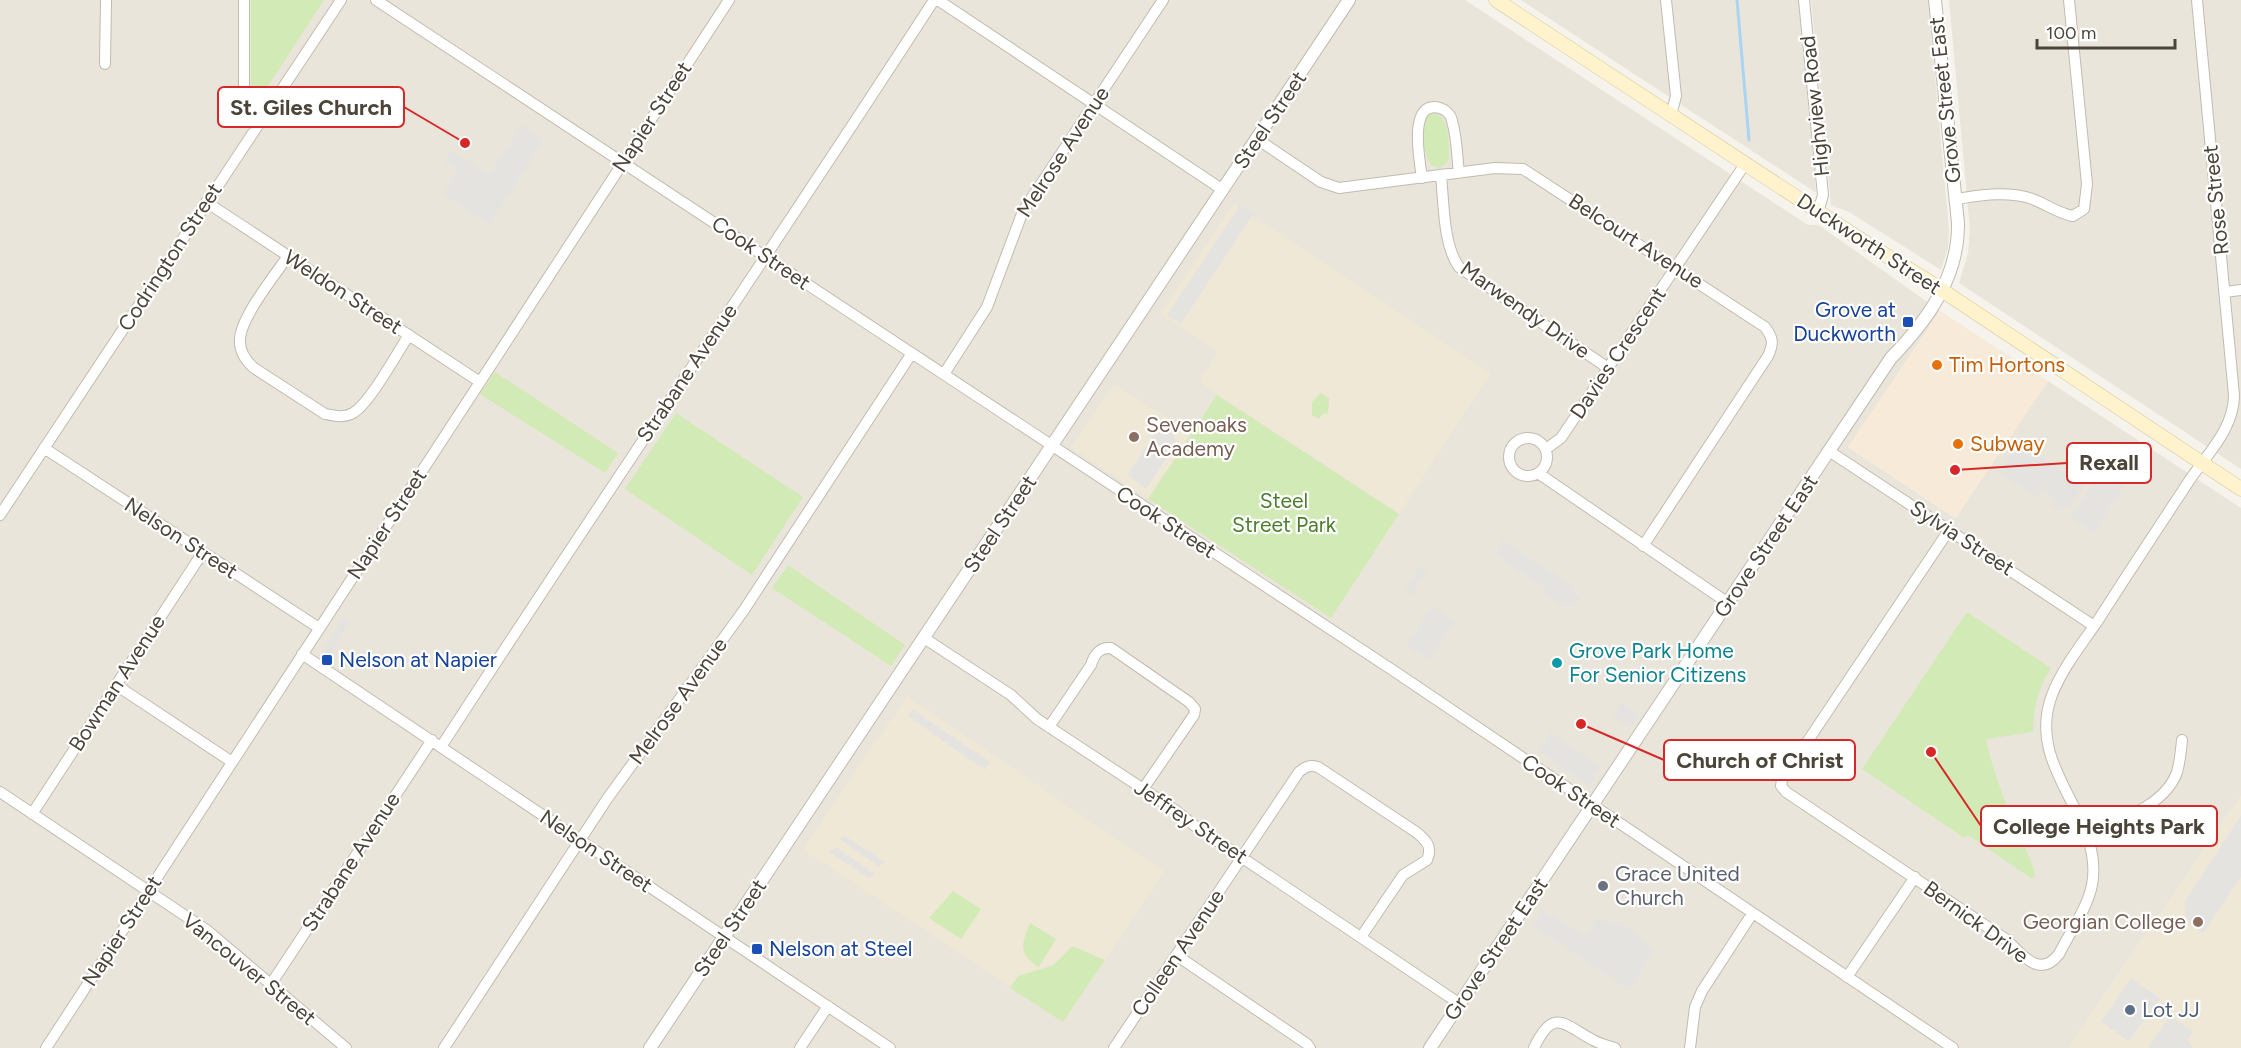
<svg xmlns="http://www.w3.org/2000/svg" width="2241" height="1048" font-family="Figtree,sans-serif">
	<rect width="100%" height="100%" fill="#f6f3ec"/>
	<path fill="#eae5da" d="M0,0H1465L1808,225H1817L1823,228L1940,311L1848,447L1955,518L2048,381L2241,508V796L2068,1048H0Z
		M1521,0H1799L1816,191L1815,192Z
		M1811,0H1928L1949,229L1948,248L1941,270L1849,212L1831,205Z
		M1949,0H2241V469L1959,283L1968,253L1970,230Z"/>
	<path fill="#f7ead8" d="M1940,311L2048,381L1956,518L1848,447Z"/>
	<path fill="#efe8d6" d="M1234,204L1491,373L1399,514L1199,382L1218,352L1161,314Z
		M1114,385L1171,420L1196,426L1148,499L1071,447Z
		M907,696L1165,872L1063,1022L803,850Z
		M2241,796V1048H2068Z"/>
	<path fill="#d2eab5" d="M251,0H324L255,106L251,100Z
		M1432,113C1451,115 1448,143 1449,157L1447,163L1440,168L1431,165C1422,153 1422,130 1426,116Z
		M495,372L618,453L605,473L480,394Z
		M1320,393L1329,398L1328,413L1322,414L1319,419L1312,415V402Z
		M1217,395L1399,514L1331,618L1148,499Z
		M676,413L803,497L752,575L625,489Z
		M788,565L905,645L891,666L772,588Z
		M1967,612L2051,668C2038,688 2033,709 2033,732L1986,739C1992,770 2004,799 2016,828C2023,844 2031,858 2035,875L2032,879L1970,836L1963,837L1862,769Z
		M953,891L981,909L961,939L929,918Z
		M1030,923L1056,939L1039,967C1017,954 1022,943 1030,923Z
		M1072,946L1105,960L1063,1022L1010,988L1018,976L1054,965Z"/>
	<path fill="#e5e3e0" d="M521,125L544,140L490,225L442,194L457,170L444,161L452,150L490,174Z
		M1240,205L1254,213L1181,324L1167,315Z
		M1166,424L1177,443L1146,489L1127,475L1158,429Z
		M2122,437L2146,452L2094,533L2071,518Z
		M2019,443L2084,485L2069,508L2065,505L2061,511L2051,505L2055,498L2042,489L2036,497L1999,473Z
		M1503,540L1576,588L1573,593L1580,598L1574,607L1568,603L1564,607L1544,593L1546,589L1493,554Z
		M1420,566L1428,571L1411,595L1404,590Z
		M1432,606L1455,622L1429,661L1406,645Z
		M343,618L350,623L329,657L322,650Z
		M1621,702L1640,715L1630,728L1611,715Z
		M912,709L990,762L985,770L908,716Z
		M1551,732L1601,768L1588,786L1538,751Z
		M2241,815V877L2203,933L2190,924L2186,917L2184,903Z
		M845,836L885,862L879,866L839,839Z
		M837,848L875,874L869,878L828,851Z
		M1542,910L1585,935L1597,918L1628,927L1654,951L1629,990L1533,926Z
		M2131,978L2160,998L2129,1041L2101,1022Z
		M2170,1016L2193,1031L2187,1040L2193,1047L2192,1048H2148Z"/>
	<g fill="none" stroke-linecap="round" stroke-linejoin="round">
		<path stroke="#a9d4f2" stroke-width="3" d="M1737,0L1749,140"/>
		<defs>
			<path id="minor" d="M244,0V119L257,126
				M376,0L1397,673L1953,1048
				M938,0L1223,190
				M1666,0L1676,96L1671,115
				M1804,0L1823,195L1818,212
				M105,64L106,0
				M1257,139L1321,182L1339,188L1495,168L1523,169L1765,327C1773,338 1774,343 1768,356L1643,546
				M1441,176C1444,203 1443,245 1459,267L1608,368
				M1422,178C1420,162 1407,99 1440,108C1446,110 1451,115 1452,121C1457,137 1457,157 1459,173
				M1955,199C1978,196 2003,191 2026,197C2042,201 2056,213 2073,216L2084,209L2087,184L2069,0
				M206,202L480,382
				M288,256C275,275 241,317 240,339C239,351 245,360 254,368L325,414C335,416 344,418 353,413C370,403 397,353 409,335
				M2225,292L2241,290
				M944,374L987,307L1023,211L1163,0
				M1509 457a19 19 0 1 1 38 0a19 19 0 1 1-38 0Z
				M44,448L319,628
				M1546,449L1561,438L1745,164
				M1829,451L2094,626
				M1538,473L1728,603
				M0,515L341,0
				M1949,530L1799,754L1783,773L1781,786L1786,792L2007,940C2022,955 2040,979 2059,954C2070,932 2087,909 2092,885C2105,816 2024,769 2052,695C2062,669 2081,645 2097,622C2127,575 2158,528 2189,481C2207,454 2234,429 2234,395L2197,0
				M924,638L1011,695L1037,719L1175,810L1195,826L1460,1004
				M302,654L890,1048
				M116,685L232,762
				M1049,727L1091,665C1094,655 1099,647 1111,648L1189,702L1195,709L1194,715L1143,789
				M441,747C603,496 772,251 934,0
				M0,792L208,931L346,1048
				M32,814L203,552
				M2087,834C2116,821 2165,807 2177,772C2180,762 2181,750 2182,740
				M1176,955L1307,1044L1310,1048
				M1847,977L1915,877
				M271,984L432,740
				M46,1048L729,0
				M444,1048L607,799L744,610L912,353
				M800,1048L828,1006
				M1114,1048L1299,772C1306,766 1310,765 1318,767L1416,832C1426,840 1433,847 1427,860L1403,875L1361,937
				M1534,1048C1554,1006 1564,1025 1593,1040C1600,1044 1608,1046 1615,1048
				M1690,1048L1695,1007L1702,991L1752,914"/>
			<path id="tertiary" d="M650,1048L1349,0
				M1430,1048L1891,358C1927,321 1959,277 1958,223L1935,0"/>
			<path id="secondary" d="M1496,0L1869,245L1928,281L2241,489"/>
		</defs>
		<use href="#minor" stroke="#c2bbae" stroke-width="12"/>
		<use href="#tertiary" stroke="#c2bbae" stroke-width="14"/>
		<use href="#secondary" stroke="#d6c79b" stroke-width="15"/>
		<use href="#minor" stroke="#fff" stroke-width="10"/>
		<use href="#tertiary" stroke="#fff" stroke-width="12"/>
		<use href="#secondary" stroke="#fff3cd" stroke-width="14"/>
	</g>
	<g fill="#1a4fb4" stroke="#fff" stroke-width="2">
		<rect x="1902" y="316" width="12" height="12" rx="3"/>
		<rect x="321" y="654" width="12" height="12" rx="3"/>
		<rect x="751" y="943" width="12" height="12" rx="3"/>
	</g>
	<g fill="#e8710a" stroke="#fff" stroke-width="2">
		<circle cx="1937" cy="365" r="6"/>
		<circle cx="1958" cy="444" r="6"/>
	</g>
	<g fill="#8d6e63" stroke="#fff" stroke-width="2">
		<circle cx="1134" cy="437" r="6"/>
		<circle cx="2198" cy="922" r="6"/>
	</g>
	<circle fill="#0f9aa8" stroke="#fff" stroke-width="2" cx="1557" cy="663" r="6"/>
	<circle fill="#6b7280" stroke="#fff" stroke-width="2" cx="1603" cy="886" r="6"/>
	<circle fill="#5c6f8a" stroke="#fff" stroke-width="2" cx="2130" cy="1010" r="6"/>
	<g text-anchor="middle" stroke-width="4.5" stroke-linejoin="round" paint-order="stroke">
		<g font-size="21" fill="#4b4439" stroke="#fff">
			<text transform="translate(1945 100) rotate(-96)" y="7">Grove Street East</text>
			<text transform="translate(1815 106) rotate(-96)" y="7">Highview Road</text>
			<text transform="translate(652 117) rotate(-57)" y="7">Napier Street</text>
			<text transform="translate(1270 120) rotate(-56)" y="7">Steel Street</text>
			<text transform="translate(1063 152) rotate(-57)" y="7">Melrose Avenue</text>
			<text transform="translate(2216 200) rotate(-96)" y="7">Rose Street</text>
			<text transform="translate(1636 241) rotate(33)" y="7">Belcourt Avenue</text>
			<text transform="translate(1869 244) rotate(33)" y="7">Duckworth Street</text>
			<text transform="translate(761 253) rotate(34)" y="7">Cook Street</text>
			<text transform="translate(170 257) rotate(-57)" y="7">Codrington Street</text>
			<text transform="translate(343 292) rotate(33)" y="7">Weldon Street</text>
			<text transform="translate(1525 310) rotate(35)" y="7">Marwendy Drive</text>
			<text transform="translate(1618 353) rotate(-56)" y="7">Davies Crescent</text>
			<text transform="translate(687 373) rotate(-56)" y="7">Strabane Avenue</text>
			<text transform="translate(1166 522) rotate(33)" y="7">Cook Street</text>
			<text transform="translate(387 524) rotate(-57)" y="7">Napier Street</text>
			<text transform="translate(1000 524) rotate(-56)" y="7">Steel Street</text>
			<text transform="translate(181 538) rotate(33)" y="7">Nelson Street</text>
			<text transform="translate(1962 538) rotate(33)" y="7">Sylvia Street</text>
			<text transform="translate(1766 546) rotate(-56)" y="7">Grove Street East</text>
			<text transform="translate(117 683) rotate(-57)" y="7">Bowman Avenue</text>
			<text transform="translate(678 701) rotate(-54)" y="7">Melrose Avenue</text>
			<text transform="translate(1571 791) rotate(34)" y="7">Cook Street</text>
			<text transform="translate(1191 822) rotate(34)" y="7">Jeffrey Street</text>
			<text transform="translate(596 851) rotate(34)" y="7">Nelson Street</text>
			<text transform="translate(351 862) rotate(-57)" y="7">Strabane Avenue</text>
			<text transform="translate(1976 922) rotate(36)" y="7">Bernick Drive</text>
			<text transform="translate(730 928) rotate(-56)" y="7">Steel Street</text>
			<text transform="translate(122 931) rotate(-57)" y="7">Napier Street</text>
			<text transform="translate(1496 949) rotate(-56)" y="7">Grove Street East</text>
			<text transform="translate(1178 953) rotate(-56)" y="7">Colleen Avenue</text>
			<text transform="translate(249 969) rotate(39)" y="7">Vancouver Street</text>
		</g>
		<g font-size="21" fill="#164399" stroke="#fff" text-anchor="start">
			<text x="1896" y="317" text-anchor="end">Grove at<tspan x="1896" dy="24">Duckworth</tspan></text>
			<text x="339" y="667">Nelson at Napier</text>
			<text x="769" y="956">Nelson at Steel</text>
		</g>
		<g font-size="21" fill="#c56008" stroke="#fff" text-anchor="start">
			<text x="1949" y="372">Tim Hortons</text>
			<text x="1970" y="451">Subway</text>
		</g>
		<g font-size="21" fill="#785e54" stroke="#fff" text-anchor="start">
			<text x="1146" y="432">Sevenoaks<tspan x="1146" dy="24">Academy</tspan></text>
			<text x="2186" y="929" text-anchor="end">Georgian College</text>
		</g>
		<g font-size="21" fill="#4a7f2a" stroke="#fff">
			<text x="1284" y="508">Steel<tspan x="1284" dy="24">Street Park</tspan></text>
		</g>
		<g font-size="21" fill="#0d838f" stroke="#fff" text-anchor="start">
			<text x="1569" y="658">Grove Park Home<tspan x="1569" dy="24">For Senior Citizens</tspan></text>
		</g>
		<g font-size="21" fill="#5b616d" stroke="#fff" text-anchor="start">
			<text x="1615" y="881">Grace United<tspan x="1615" dy="24">Church</tspan></text>
		</g>
		<g font-size="21" fill="#4e5e75" stroke="#fff" text-anchor="start">
			<text x="2142" y="1017">Lot JJ</text>
		</g>
	</g>
	<path fill="none" stroke="#d62828" stroke-width="2" d="M465 143L404 107M1955 470L2067 463M1581 724L1664 760M1931 752L1981 826"/>
	<g fill="#d62828" stroke="#fff" stroke-width="2">
		<circle cx="465" cy="143" r="6"/>
		<circle cx="1955" cy="470" r="6"/>
		<circle cx="1581" cy="724" r="6"/>
		<circle cx="1931" cy="752" r="6"/>
	</g>
	<g fill="#fff" stroke="#d62828" stroke-width="2">
		<rect x="218" y="87" width="186" height="40" rx="6"/>
		<rect x="2067" y="443" width="84" height="40" rx="6"/>
		<rect x="1664" y="740" width="191" height="40" rx="6"/>
		<rect x="1981" y="806" width="236" height="40" rx="6"/>
	</g>
	<g font-size="22" text-anchor="middle" font-weight="bold" fill="#4b4439">
		<text x="311" y="115">St. Giles Church</text>
		<text x="2109" y="470">Rexall</text>
		<text x="1760" y="768">Church of Christ</text>
		<text x="2099" y="834">College Heights Park</text>
	</g>
	<path d="M2037 39v9h138v-9" fill="none" stroke="#4b4439" stroke-width="3"/>
	<text x="2046" y="39" font-size="18" fill="#4b4439" stroke="#ffffff" stroke-width="4.5" paint-order="stroke">100 m</text>
</svg>
